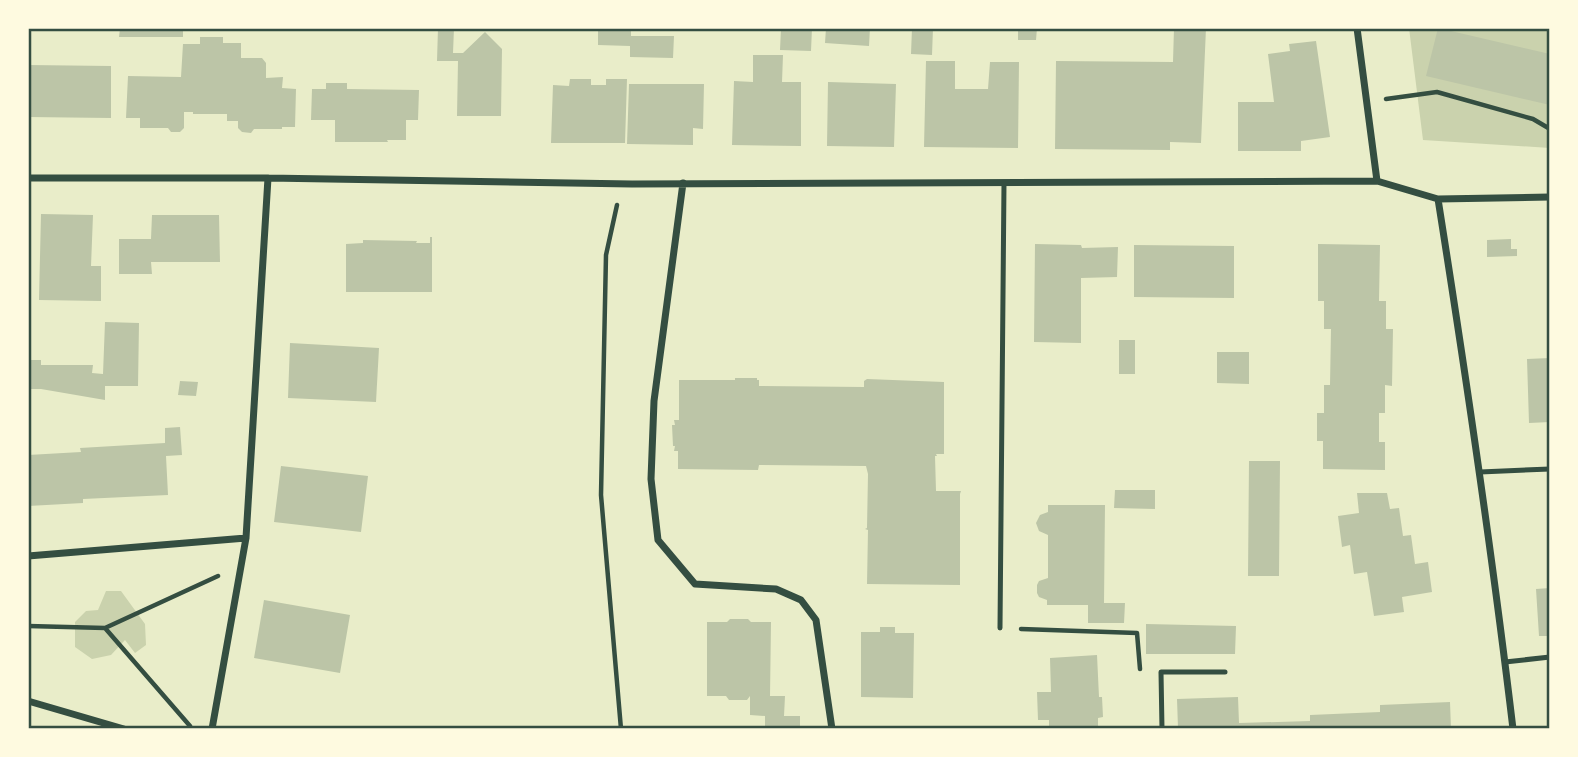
<svg xmlns="http://www.w3.org/2000/svg" width="1578" height="757" font-family="'Alegreya Sans',sans-serif">
	<rect width="100%" height="100%" fill="#e9edc9"/>
	<path fill="#cad2ad" d="M1409,28H1550V148L1423,140Z
		M106,591H121L145,624L146,645L135,653L125,640L111,655L92,659L75,647V622L86,611L98,610Z"/>
	<path fill="#bcc5a7" d="M120,28H183V37H119Z
		M438,28H454L453,53H463L485,32L502,49L501,116H457L458,61H437Z
		M598,28H631V36H674L673,58L630,57V46L598,45Z
		M781,28H812L811,51L780,50Z
		M826,28H870L869,46L825,43Z
		M912,28H933L932,55L911,54Z
		M1018,28H1037L1036,40H1018Z
		M1174,28H1206L1201,143L1170,142V150L1055,149L1056,61L1173,62Z
		M1438,28L1550,54V105L1426,76Z
		M200,37H223V43H241V58H262L266,63V78L283,77L282,88L296,89L295,127H282V129H254L251,133L242,132L238,128V121H227V114H193V112H184V128L180,132H171L168,128H140V118H126L128,76L181,77L183,44H200Z
		M1316,41L1330,137L1301,141V151H1238V102H1274L1268,54L1290,51L1289,44Z
		M753,55H783L782,82H801V146L732,145L734,81L753,82Z
		M926,61H955V89H988L990,62H1019L1018,148L924,147Z
		M28,65L111,66V118L28,117Z
		M570,79H591V85H606V79H627L625,143H551L553,85L569,86Z
		M828,82L896,84L894,147L827,146Z
		M326,83H347V89L419,90L418,120H406V140H387L388,142H335V120H311L312,89H326Z
		M629,84H704L703,129L693,128V145L627,144Z
		M41,214L93,215L91,266H101V301L39,300Z
		M152,215H219L220,262H151L152,274H119V239H151Z
		M430,237H432V292H346V244L363,243V240L417,241L416,243H430Z
		M1511,239V249H1517V256L1487,257V240Z
		M1035,244L1081,245L1082,248L1118,247L1117,277L1081,278V343L1034,342Z
		M1318,244L1380,245L1379,301H1386V329H1393L1392,386L1385,385V413H1379V442H1385V470L1323,469V441H1317V413H1324V385H1330L1331,329H1324V301H1318Z
		M1134,245L1234,246V298L1134,297Z
		M105,322L139,323L138,386H105V400L41,389H28V360H41V365H93L92,373L103,374Z
		M1119,340H1135V374H1119Z
		M290,343L379,348L376,402L288,398Z
		M1217,352H1249V384L1217,383Z
		M1550,358V422L1529,423L1527,359Z
		M735,378H757V380H759V386L864,387V381L867,379L944,382V454H936L937,456H935L936,491H961L960,494V585L867,584L868,530L865,529L867,528L868,474L866,466L759,465L758,470L678,469V451H674L675,446H673L672,425H675L674,420H679V380H735Z
		M180,381L198,382L196,396L178,395Z
		M180,427L182,455L166,456L168,495L83,499V503L28,506V455L81,452L80,448L165,443V428Z
		M1249,461H1280L1279,576H1248Z
		M281,466L368,476L361,532L274,522Z
		M1115,490H1155V509L1114,508Z
		M1357,493H1387L1390,509L1399,508L1403,536L1411,535L1415,564L1428,562L1432,592L1402,597L1404,612L1374,616L1367,572L1354,574L1350,545L1342,547L1338,516L1359,513Z
		M1048,505H1105L1104,603H1125L1124,623H1088V605H1047V600L1039,597L1037,593V585L1039,581L1048,578V535L1039,531L1036,523L1040,515L1048,512Z
		M1550,588V636H1539L1536,589Z
		M264,600L350,615L340,673L254,658Z
		M730,619H748L751,622H771L770,696H785L784,716H800V729H765V716L750,715V696L747,700H729L726,696H707V622H727Z
		M1146,624L1236,626L1235,654H1146Z
		M880,627H895V633H914L913,698L861,697V632H880Z
		M1097,655L1099,697H1102L1103,717L1098,718V729H1049V720H1038L1037,692H1051L1050,658Z
		M1238,697L1239,723L1310,721V715L1380,712V705L1450,702L1451,729H1240V726L1178,728L1177,699Z"/>
	<g fill="none" stroke-linecap="round" stroke-linejoin="round">
		<path stroke="#344e41" stroke-width="4.5" d="M1386,99L1437,92L1533,119L1550,129
			M617,205L606,255L601,495L621,729
			M28,626L105,628
			M1021,629L1137,633L1140,669
			M190,726L105,628L218,576"/>
		<path stroke="#344e41" stroke-width="5" d="M1480,472L1550,469
			M1000,628L1004,183
			M1505,662L1550,657
			M1162,729L1161,672H1225"/>
		<path stroke="#344e41" stroke-width="7" d="M1357,28L1377,181
			M28,178H268L632,184L1377,181L1438,199L1550,197
			M683,183L654,401L651,479L658,540L695,584L776,589L801,600L816,620L832,729
			M1438,199C1466,376 1492,552 1513,729
			M28,556L246,538
			M28,701L124,729
			M212,729L246,538L268,178"/>
	</g>
	<rect width="1578" height="757" fill="none" stroke="#fefae0" stroke-width="60"/>
	<rect x="30" y="30" width="1518" height="697" fill="none" stroke="#344e41" stroke-width="2.5"/>
</svg>
